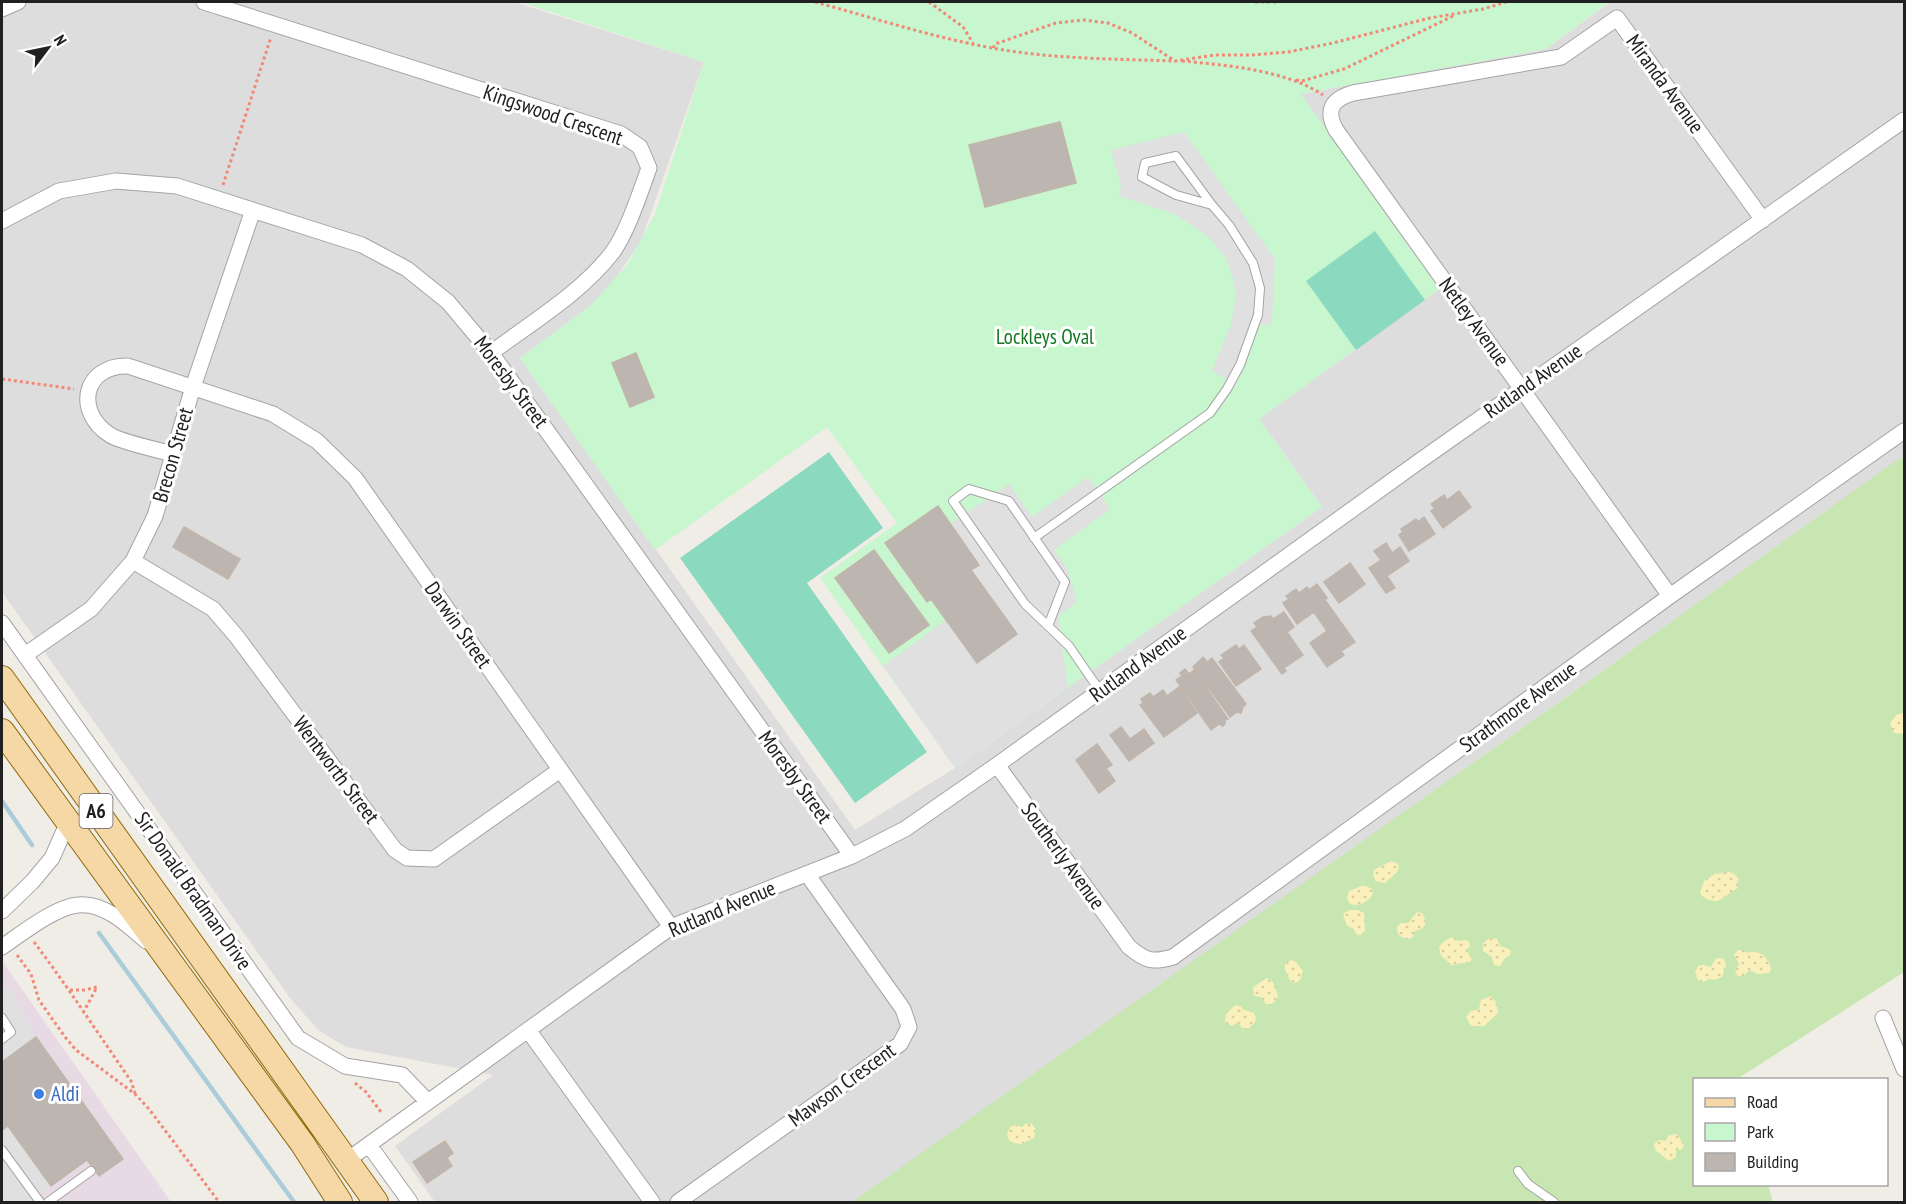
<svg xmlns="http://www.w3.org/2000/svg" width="1906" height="1204" font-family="'PT Sans Narrow',sans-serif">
	<defs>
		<pattern id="sand-dots" width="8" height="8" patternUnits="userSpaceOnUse" patternTransform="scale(1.5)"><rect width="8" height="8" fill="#faf0bb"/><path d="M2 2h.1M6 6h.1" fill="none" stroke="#d6cea0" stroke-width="1.8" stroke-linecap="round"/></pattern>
	</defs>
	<rect width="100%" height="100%" fill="#f0ede7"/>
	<path fill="#dedddd" d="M2,2H514L704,62L641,241L610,286L590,306L520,358L855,830L955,768L1322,507L1259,419L1439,289L1300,94L1546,49L1610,2H1904V462L1901,458L857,1202H435L395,1146L493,1075L346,1047L318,1030L290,998L2,592Z"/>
	<path fill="#e8dae5" d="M2,961L171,1202H2Z"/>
	<path fill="#c8e6b1" d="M1901,457L1904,462V972L1737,1079L1694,1080V1184L1768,1185L1773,1202H852L1562,700Z"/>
	<path fill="url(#sand-dots)" d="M1902,713L1904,714V734L1894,733L1890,724L1896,715Z
		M1391,861L1398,864L1399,868L1396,873L1385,883L1376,881L1373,875L1374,870Z
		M1729,872L1735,874L1739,880L1737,881L1738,888C1723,895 1721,908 1702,896L1700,892L1704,881L1715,874Z
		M1364,885L1372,889L1373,893C1370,902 1357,908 1349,903L1347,898L1349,891Z
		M1349,910H1358L1364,913L1365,931L1360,935L1356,934L1353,928L1347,926L1343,914Z
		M1417,912L1422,913C1428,922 1426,929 1415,931L1413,937C1407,941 1404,938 1398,934L1397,927L1401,923H1408Z
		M1451,937L1459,941L1467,940L1469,942L1470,947L1466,949L1472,960L1469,962L1452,965L1441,956L1439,948L1442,943Z
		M1490,938L1497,939L1500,946L1507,948L1511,951L1510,956L1505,958L1500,966L1494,965L1492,957L1483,951V943Z
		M1738,950H1743L1748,953C1759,948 1770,959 1771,970L1769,973L1758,974L1749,970L1744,976H1738L1735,971L1739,964L1734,955Z
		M1719,958L1724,959L1726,965L1722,977L1715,980L1709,979L1703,982L1698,980L1695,973L1698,966L1703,965L1711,967L1715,959Z
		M1291,960L1296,962L1303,971L1300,980L1296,983L1291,982L1285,970V964Z
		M1267,978L1273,982L1278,996C1276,1002 1272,1005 1266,1004L1261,997L1254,996L1253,987Z
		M1491,996L1496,1002L1498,1013L1484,1026H1471L1466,1017L1471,1011L1479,1009L1481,1000Z
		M1235,1005L1240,1006L1244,1010L1253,1012L1256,1017L1255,1022L1249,1028H1242L1238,1022L1232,1026L1225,1022L1226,1014Z
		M1031,1123L1036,1130L1034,1138L1021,1144L1010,1142L1007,1135L1010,1127L1016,1125L1022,1127L1025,1124Z
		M1675,1134L1678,1135L1684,1146L1681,1150L1676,1149V1157L1669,1161L1655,1150L1654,1144L1659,1140L1666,1141L1668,1136Z"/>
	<path fill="#c8f6ce" d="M520,2H1609L1546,49L1301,94L1439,289L1259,419L1322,507L955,768L820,578L897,523L827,427L655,550L520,358L590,306L627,265L655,214L704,62Z"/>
	<path fill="#8bd9bf" d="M1375,231L1425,300L1356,350L1306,281Z
		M829,452L883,528L807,583L927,752L855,803L680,558Z"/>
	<path fill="#e0e0e0" d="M1184,132L1275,259L1272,324L1258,325L1236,385L1212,371L1231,325L1236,294L1233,278L1225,257L1211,239L1189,223L1172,213L1119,196L1121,185L1111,150Z
		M1088,477L1110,509L1054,550L1067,568L1077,602L1058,616L1068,687L955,768L883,666L946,620L977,663L1017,635L971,570L979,564L950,524L1009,484L1032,517Z
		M9,987L36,1037L2,1062V993Z
		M8,1126L51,1186L24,1202H2V1130Z"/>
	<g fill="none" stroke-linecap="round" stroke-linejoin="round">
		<path stroke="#abcdda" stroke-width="4.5" d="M2,801L32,845
			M99,933L294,1202"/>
	</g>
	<path fill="#bdb6b0" stroke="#c1b5aa" stroke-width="1.5" d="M1060,122L1076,183L985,207L969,145Z
		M636,353L654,397L630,407L612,363Z
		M1459,491L1471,507L1443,528L1431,511L1435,508L1431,504L1444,495L1447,500Z
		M938,506L979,565L971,570L1017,634L977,663L931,599L927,602L885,543Z
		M1424,517L1435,534L1409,551L1399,535L1403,532L1401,529L1416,519L1418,522Z
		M184,527L240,559L228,579L173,547Z
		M1386,543L1392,553L1400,547L1409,561L1387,576L1395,588L1386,593L1369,568L1381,560L1374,551Z
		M874,550L929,625L889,653L835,578Z
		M1350,563L1365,584L1339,603L1324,582Z
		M1317,584L1327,598L1325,600L1355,642L1341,651L1344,655L1327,667L1310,643L1327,631L1314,612L1297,624L1283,603L1289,599L1286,596L1296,589L1299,593L1307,587L1309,590Z
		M1284,612L1294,627L1287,632L1303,655L1284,668L1286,671L1282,674L1251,631L1257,627L1254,623L1263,617L1271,616L1273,619Z
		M1236,645L1239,649L1244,645L1261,669L1236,686L1219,662L1224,658L1221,655Z
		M1203,657L1207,662L1212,658L1246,704L1243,707L1241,713L1237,712L1230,717L1193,667Z
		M1185,669L1189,674L1194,670L1228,719L1225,720V724L1223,726L1219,724L1211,730L1176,680L1182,676L1180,673Z
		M1179,687L1197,713L1164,737L1140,705L1143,703L1141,699L1150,693L1153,697L1163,690L1167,696Z
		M1121,727L1130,739L1144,729L1154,743L1129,761L1110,735Z
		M1097,744L1112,765L1106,768L1115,781L1099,793L1076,760Z
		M36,1037L123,1159L99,1176L87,1160L51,1186L8,1126L2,1130V1062Z
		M445,1141L453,1153L447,1158L452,1166L427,1183L413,1162Z"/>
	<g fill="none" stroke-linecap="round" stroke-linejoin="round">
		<defs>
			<path id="service" d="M1034,538L1210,413L1227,389L1240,365L1258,315L1260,288L1253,263L1229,225L1212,205L1176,195L1142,177L1145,163L1176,156L1212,205
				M1048,626L1065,582L1009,501L969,489L953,501L1025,604L1069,646L1100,691
				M2,1018L11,1032L2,1039
				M2,1150L40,1202
				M1518,1171L1528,1184L1554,1202
				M48,1202L91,1171"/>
			<path id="minor" d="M204,2L621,134L640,147L649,168C640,193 627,233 612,253C580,294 532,322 491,353
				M2,9L18,2
				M2,221L59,191L116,181L177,186L362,245L407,269L448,302L491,353L852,856
				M173,454C158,450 121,442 110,435C74,412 83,365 128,366L273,414L317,441L355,478L671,927
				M133,561L213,609L237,637L395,850L407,858L434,859L560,770
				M1670,596L1336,130C1325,110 1332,99 1353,93L1561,57L1617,18L1763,220
				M2,623L298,1038L345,1066L402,1075L428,1102
				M25,655L91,609L133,561L155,516L193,387L253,210
				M997,765L1129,947C1146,961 1152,963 1173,957L1670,596L1904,431
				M2,911L32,882L52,858L68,822
				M2,947C21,934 55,907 78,905C104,902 128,925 146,941
				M1883,1018L1904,1069
				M528,1030L652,1202
				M369,1145L410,1202
				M346,1161L671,927L852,856L905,829L997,765L1421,460L1904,120
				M678,1202L900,1044L909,1027L903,1009L807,874"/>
			<path id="primary" d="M2,678L376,1202
				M2,731L302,1143L340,1202"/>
		</defs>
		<use href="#service" stroke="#a4a4a4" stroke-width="10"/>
		<use href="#minor" stroke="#a4a4a4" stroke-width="17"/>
		<use href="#primary" stroke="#916c0b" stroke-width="26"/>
		<path stroke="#f08a78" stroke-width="3" stroke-dasharray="3 3" stroke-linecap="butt" d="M815,2C874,18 932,37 992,48C1052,59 1114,59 1175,61
			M929,2L963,27L973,43
			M1255,2H1278
			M993,48L995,44L1056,23L1083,20L1108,23L1132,33L1175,61L1215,55H1252L1288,52L1333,43L1430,18L1483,9L1506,2
			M1182,61C1225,65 1286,70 1323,95
			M1296,80L1302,81L1344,69L1453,16
			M223,185L271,37
			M2,379L74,389
			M34,942C68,987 99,1035 131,1081L135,1093
			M17,955L31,974L39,1000L65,1037L76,1050L135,1094L149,1109L219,1202
			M70,990H84L97,987
			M83,1013L97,987
			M355,1083L366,1092L381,1112"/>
		<use href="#service" stroke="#fff" stroke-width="8"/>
		<use href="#minor" stroke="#fff" stroke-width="15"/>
		<use href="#primary" stroke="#f6d7a6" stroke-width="24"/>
	</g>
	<circle fill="#3f7fe0" stroke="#fff" stroke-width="2" cx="39" cy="1094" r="6"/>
	<g text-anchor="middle" stroke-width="6" stroke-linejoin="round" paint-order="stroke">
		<rect fill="#fff" stroke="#636363" stroke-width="1.5" x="79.5" y="794" width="33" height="34" rx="4.5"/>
		<g font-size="20" font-weight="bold" fill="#202020">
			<text x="96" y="818">A6</text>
		</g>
		<g font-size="21" fill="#202020" stroke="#fff">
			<text transform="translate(1665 84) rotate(54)" y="7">Miranda Avenue</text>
			<text transform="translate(553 115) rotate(19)" y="7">Kingswood Crescent</text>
			<text transform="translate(1474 322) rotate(54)" y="7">Netley Avenue</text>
			<text transform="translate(1533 381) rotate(-35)" y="7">Rutland Avenue</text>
			<text transform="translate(511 382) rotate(53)" y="7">Moresby Street</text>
			<text transform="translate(173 455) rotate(-74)" y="7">Brecon Street</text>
			<text transform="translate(458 625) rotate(55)" y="7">Darwin Street</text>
			<text transform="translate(1138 664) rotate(-36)" y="7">Rutland Avenue</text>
			<text transform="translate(1518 707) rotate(-36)" y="7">Strathmore Avenue</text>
			<text transform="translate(336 770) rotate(53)" y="7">Wentworth Street</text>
			<text transform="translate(795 777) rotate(54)" y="7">Moresby Street</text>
			<text transform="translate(1063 856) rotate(54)" y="7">Southerly Avenue</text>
			<text transform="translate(193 891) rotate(55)" y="7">Sir Donald Bradman Drive</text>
			<text transform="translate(722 909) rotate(-23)" y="7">Rutland Avenue</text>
			<text transform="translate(842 1085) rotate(-36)" y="7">Mawson Crescent</text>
		</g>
		<g font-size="21" fill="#147821" stroke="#fff">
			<text x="1045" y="344">Lockleys Oval</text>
		</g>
		<g font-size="21" fill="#366cbe" stroke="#fff" text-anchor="start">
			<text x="51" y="1101">Aldi</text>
		</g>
	</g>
	<rect width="1906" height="1204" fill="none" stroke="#202020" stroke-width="6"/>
	<rect x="1693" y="1078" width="195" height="108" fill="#ffffff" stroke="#a6a6a6" stroke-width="1.5"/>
	<rect x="1705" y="1098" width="30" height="9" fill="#f6d7a6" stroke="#a6a6a6" stroke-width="1.5"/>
	<text x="1747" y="1108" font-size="18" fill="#202020">Road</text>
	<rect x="1705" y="1123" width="30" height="18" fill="#c8f6ce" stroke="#a6a6a6" stroke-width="1.5"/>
	<text x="1747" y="1138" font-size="18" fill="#202020">Park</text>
	<rect x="1705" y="1153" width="30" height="18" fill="#bdb6b0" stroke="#a6a6a6" stroke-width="1.5"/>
	<text x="1747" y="1168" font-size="18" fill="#202020">Building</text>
	<g transform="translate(48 48) rotate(58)" stroke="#ffffff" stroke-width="4.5" paint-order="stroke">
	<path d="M0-4.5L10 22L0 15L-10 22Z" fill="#202020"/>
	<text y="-9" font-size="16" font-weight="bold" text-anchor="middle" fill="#202020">N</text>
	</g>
</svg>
